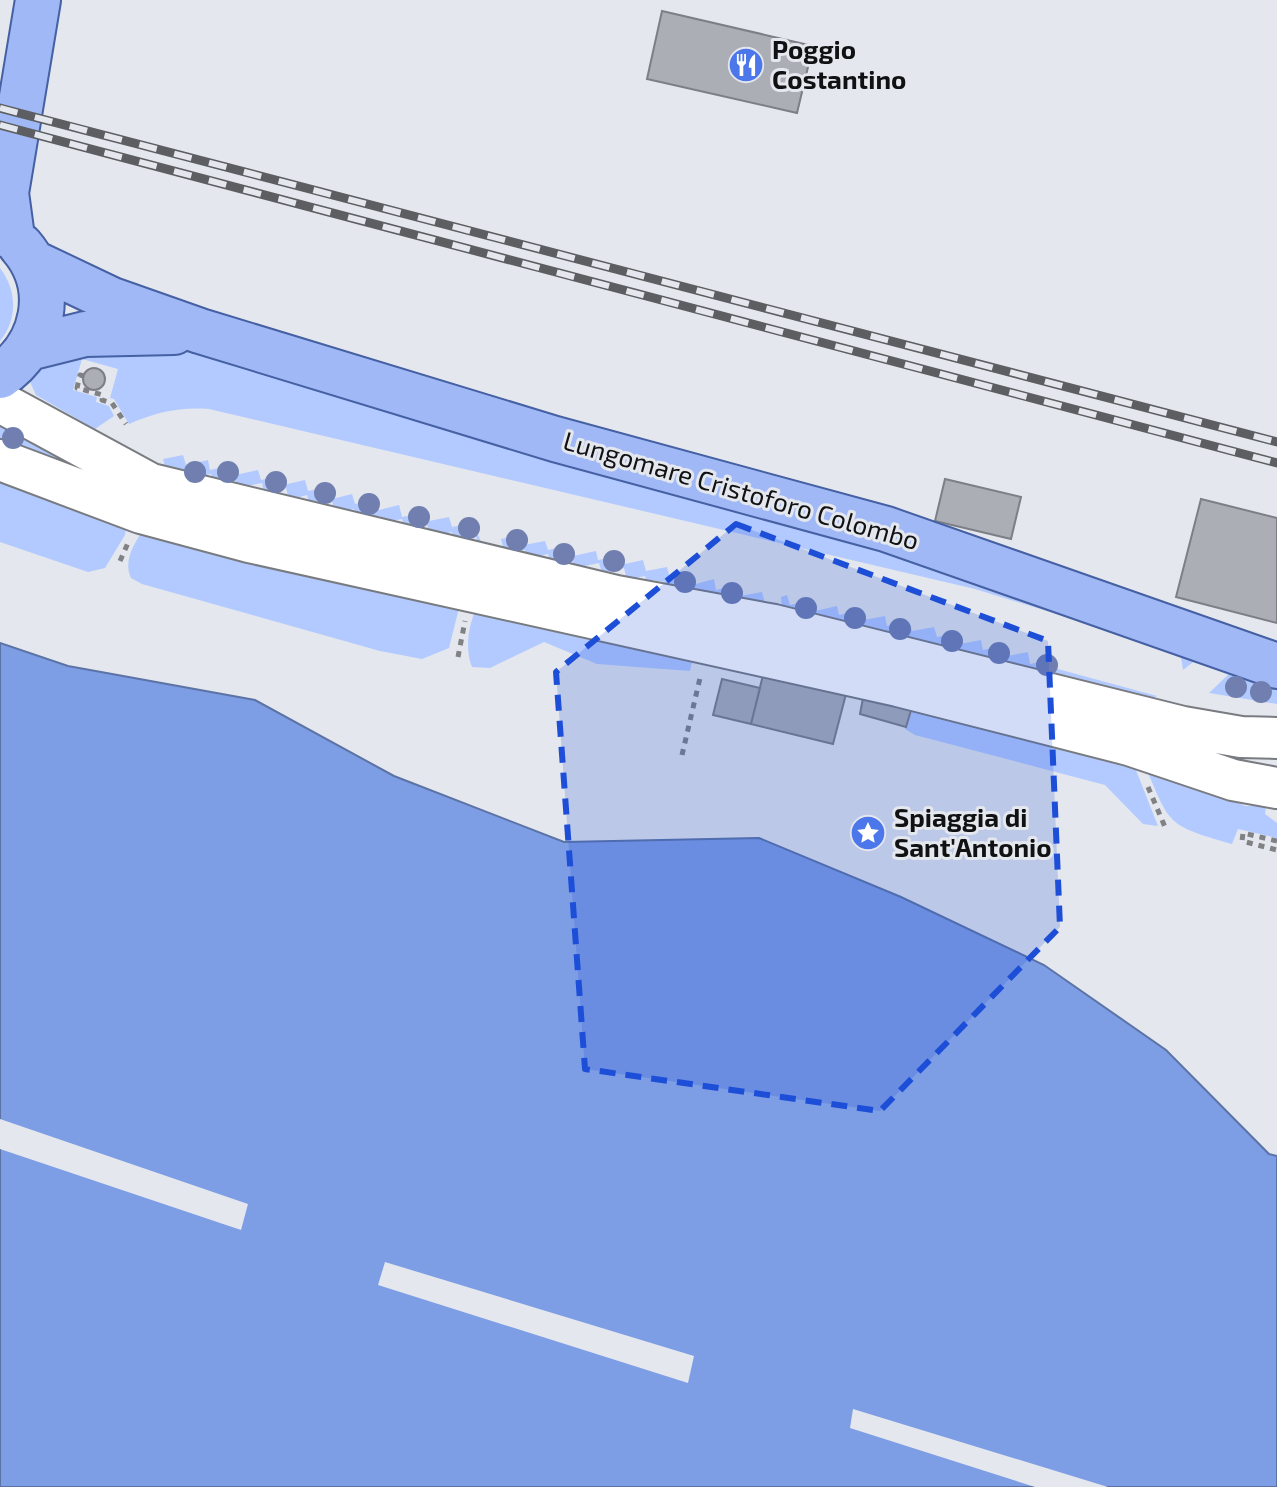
<svg xmlns="http://www.w3.org/2000/svg" width="1277" height="1487" font-family="'Exo 2',sans-serif">
	<rect width="100%" height="100%" fill="#e4e7ed"/>
	<path fill="#b2caff" d="M0,268C17,290 18,319 0,341Z
		M130,346L208,352L415,420L890,553L1077,616L1076,620L975,589L209,409C179,407 157,412 129,424L114,399L110,398L118,369L82,359L73,390L97,397L96,402L109,406L114,416L95,429L36,395L27,375L29,366Z
		M0,421L100,478L0,440Z
		M183,455L186,465L208,460L210,470L233,465L235,475L258,470L261,480L280,476L283,485L305,480L308,491L329,487L332,499L352,494L355,504L376,500L379,510L399,505L402,517L422,513L424,522L449,517L452,527L473,523L482,544L478,545L476,536L454,540L452,532L430,537L427,525L405,530L402,519L382,523L380,516L357,521L354,509L335,512L332,501L310,506L307,495L289,500L286,488L264,493L262,483L237,488L235,479L214,484L211,474L190,478L187,470L167,474L163,459Z
		M0,469L127,517L125,535L105,568L88,572L0,542Z
		M148,523L459,608L449,648L422,659L380,651L142,584L131,578C122,559 137,539 148,523Z
		M521,535L524,545L545,541L548,550L571,545L573,556L596,551L598,560L618,556L620,565L643,560L646,571L667,567L670,578L689,574L692,585L714,579L716,590L737,585L740,596L762,592L765,603L653,580L651,587H648L645,576L627,580L624,568L602,573L599,563L575,568L572,560L551,564L548,554L527,559L525,550L505,554L501,539Z
		M787,595L790,605L812,600L815,611L837,606L839,615L861,610L863,620L885,616L887,626L909,622L912,631L934,627L937,637L958,633L960,644L981,640L983,650L1005,645L1007,656L1028,652L1030,664L1052,659L1054,668L1157,696L1153,698L786,610L782,609L781,597Z
		M479,603L695,648L690,671L597,664L544,642L490,668L472,667C464,648 469,621 479,603Z
		M1180,650L1277,686V704L1209,693L1231,672L1197,659L1183,670Z
		M915,697L1130,755L1158,826L1143,824L1105,785L915,735L905,729Z
		M1142,759L1245,806H1254L1267,796L1265,814L1277,823V838L1238,829L1232,844C1162,824 1171,824 1142,759Z"/>
	<path fill="#7d9de5" stroke="#5c73a6" stroke-width="2" d="M0,643L68,666L255,700L394,776L564,842L759,838L901,897L1044,965L1166,1050L1269,1154L1277,1156V1487H0Z"/>
	<path fill="#e4e7ed" d="M0,1119L248,1204L241,1230L0,1149Z
		M385,1262L694,1356L688,1383L378,1285Z
		M853,1409L1108,1487H1035L850,1428Z"/>
	<path fill="#abaeb4" stroke="#7c7f85" stroke-width="2" d="M662,11L813,46L797,113L647,79Z
		M83 379a11 11 0 1 1 22 0a11 11 0 1 1-22 0Z
		M945,479L1021,497L1011,539L935,521Z
		M1201,499L1277,518V623L1176,597Z
		M763,675L846,694L833,744L751,724Z
		M722,679L760,688L751,724L713,715Z
		M915,697L906,727L860,714L863,698Z"/>
	<g fill="none" stroke-linecap="round" stroke-linejoin="round">
		<defs>
			<path id="minor" d="M0,402L151,484L616,596L774,625L1183,727L1241,737L1277,738
				M0,460L141,513L249,542L898,686L1129,745L1233,780L1277,788"/>
			<path id="major" d="M12,237L6,193L38,0
				M32,262L112,300L200,331L555,439L886,529L1277,666
				M29,348L85,334L174,332
				M0,376C44,346 57,288 21,246"/>
		</defs>
		<use href="#minor" stroke="#787b80" stroke-width="44"/>
		<use href="#major" stroke="#4560a3" stroke-width="48"/>
		<path stroke="#7f8185" stroke-width="5" stroke-dasharray="6 6" stroke-linecap="butt" d="M84,376L80,375L77,388L103,395L102,400L112,403L126,424
			M120,561L128,543
			M458,657L465,621
			M682,755L700,678L703,679
			M1148,787L1165,827
			M1277,841L1243,833L1242,841L1277,850"/>
		<use href="#minor" stroke="#fff" stroke-width="40"/>
		<use href="#major" stroke="#a0b9f6" stroke-width="44"/>
		<defs>
			<path id="rail" d="M0,108L1277,442
				M0,125L1277,463"/>
		</defs>
		<use href="#rail" stroke="#5c5e61" stroke-width="9"/>
		<use href="#rail" stroke="#e4e7ed" stroke-width="6" stroke-dasharray="18" stroke-linecap="butt"/>
	</g>
	<g fill="#707faf">
		<circle cx="13" cy="438" r="11"/>
		<circle cx="195" cy="472" r="11"/>
		<circle cx="228" cy="472" r="11"/>
		<circle cx="276" cy="482" r="11"/>
		<circle cx="325" cy="493" r="11"/>
		<circle cx="369" cy="504" r="11"/>
		<circle cx="419" cy="517" r="11"/>
		<circle cx="469" cy="528" r="11"/>
		<circle cx="517" cy="540" r="11"/>
		<circle cx="564" cy="554" r="11"/>
		<circle cx="614" cy="561" r="11"/>
		<circle cx="685" cy="582" r="11"/>
		<circle cx="732" cy="593" r="11"/>
		<circle cx="806" cy="608" r="11"/>
		<circle cx="855" cy="618" r="11"/>
		<circle cx="900" cy="629" r="11"/>
		<circle cx="952" cy="641" r="11"/>
		<circle cx="999" cy="653" r="11"/>
		<circle cx="1047" cy="665" r="11"/>
		<circle cx="1236" cy="687" r="11"/>
		<circle cx="1261" cy="692" r="11"/>
	</g>
	<path fill="#1d4ed8" fill-opacity="0.2" stroke="#1d4ed8" stroke-width="6" stroke-dasharray="16 10" stroke-linejoin="round" d="M736,524L1048,641L1060,927L880,1111L585,1069L556,672Z"/>
	<defs>
		<symbol id="restaurant-disc" viewBox="-11 -11 22 22"><circle r="9.5" fill="#4b77ea" stroke="#e4e7ed"/><path d="M-5-6h1v4h1v-4h1v4h1v-4h1v5L-1.5 .5V6h-2V.5L-5-1ZM5-6V6H3V1.5H1.5Q1.5-4 5-6Z" fill="#fff"/></symbol>
		<symbol id="sight-disc" viewBox="-11 -11 22 22"><circle r="9.5" fill="#4b77ea" stroke="#e4e7ed"/><path d="M0-6L1.8-2.2L6-1.7L2.9 1.2L3.7 5.4L0 3.3L-3.7 5.4L-2.9 1.2L-6-1.7L-1.8-2.2Z" fill="#fff"/></symbol>
	</defs>
	<g fill-rule="evenodd">
		<use href="#restaurant-disc" x="726" y="45" width="40" height="40"/>
		<use href="#sight-disc" x="848" y="813" width="40" height="40"/>
	</g>
	<g text-anchor="middle" stroke-width="6" stroke-linejoin="round" paint-order="stroke">
		<g font-size="26" font-weight="bold" fill="#101113" stroke="#e4e7ed" text-anchor="start">
			<text x="772" y="59">Poggio<tspan x="772" dy="30">Costantino</tspan></text>
			<text x="894" y="827">Spiaggia di<tspan x="894" dy="30">Sant'Antonio</tspan></text>
		</g>
		<g font-size="26" fill="#101113" stroke="#e4e7ed">
			<text transform="translate(741 491) rotate(16)" y="9">Lungomare Cristoforo Colombo</text>
		</g>
	</g>
</svg>
